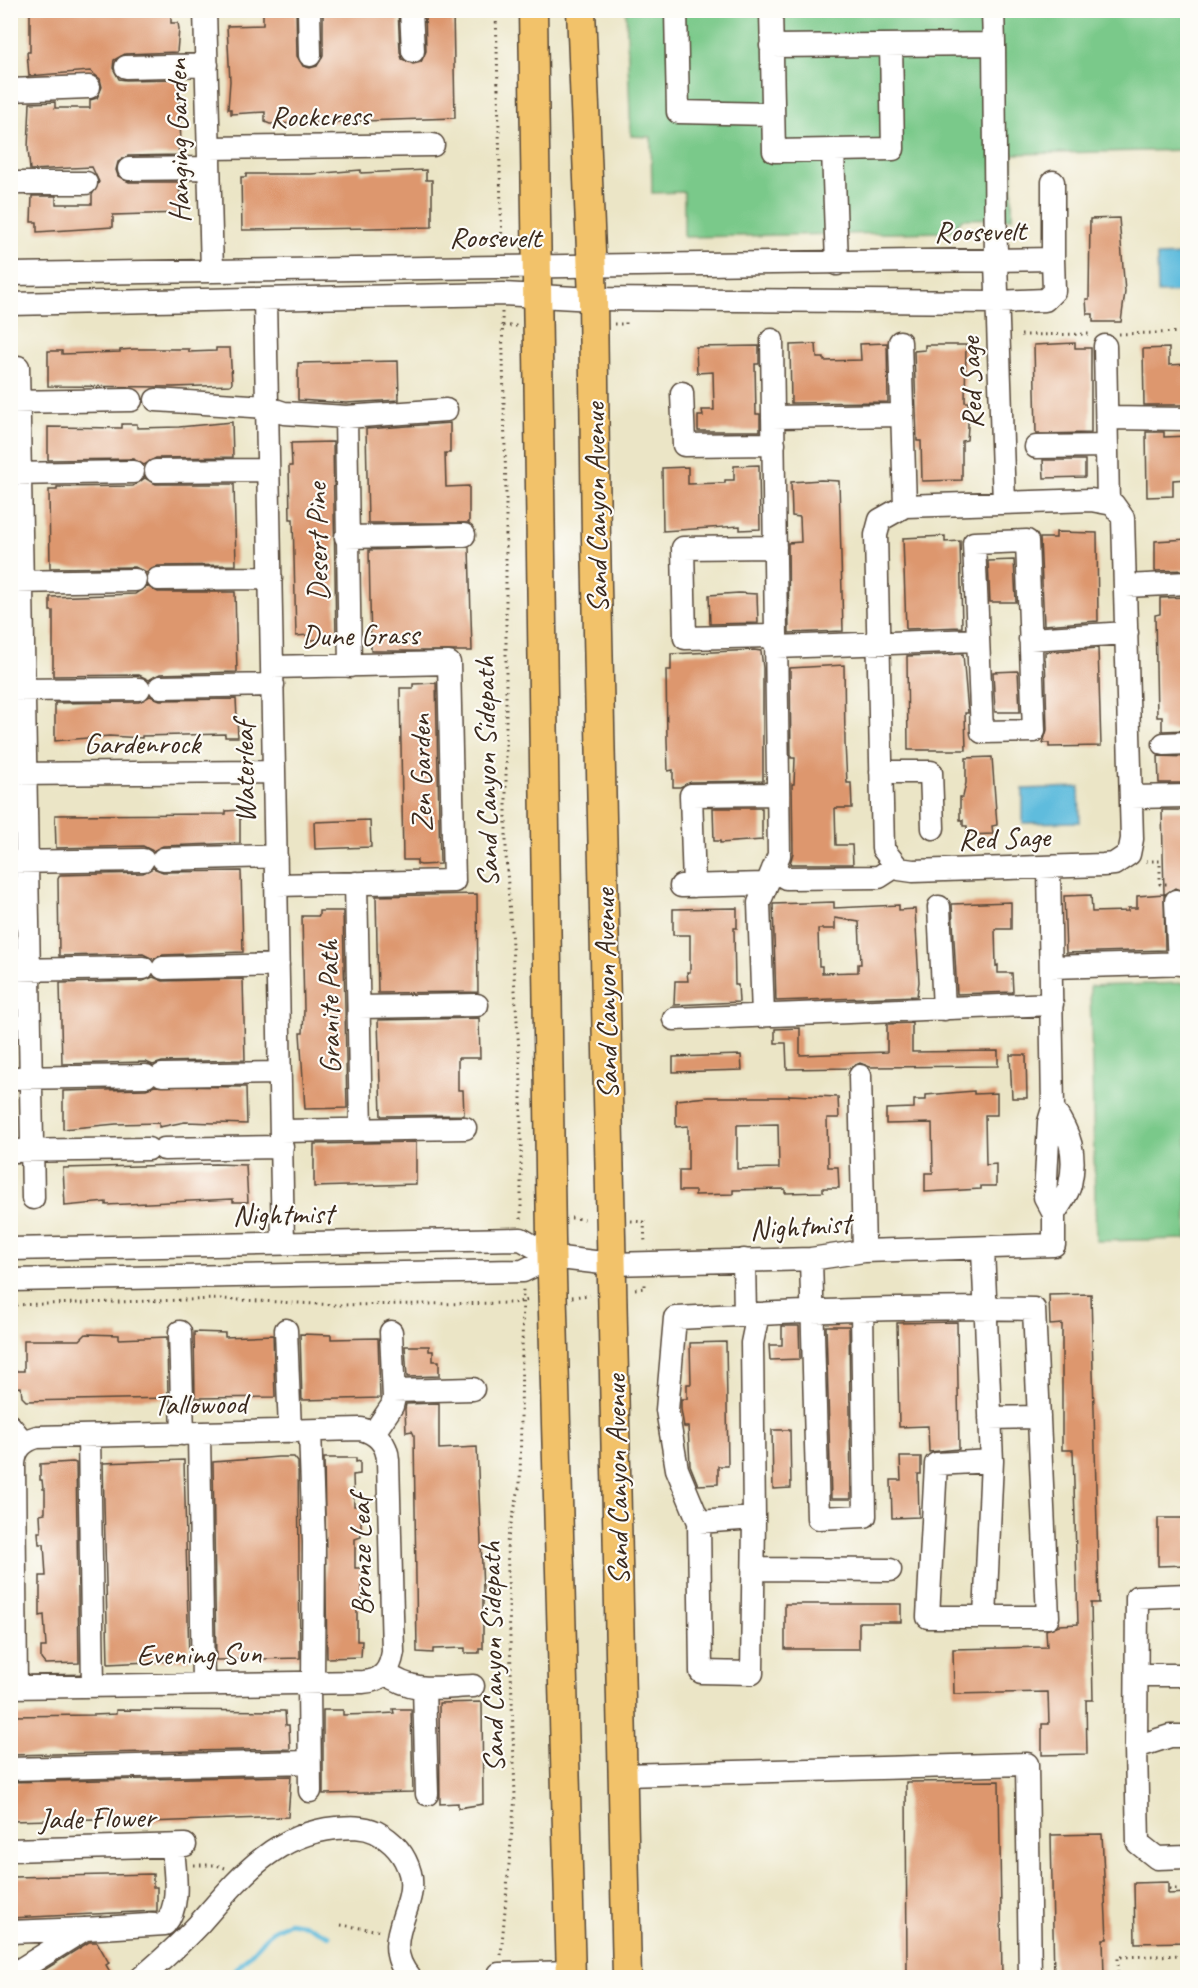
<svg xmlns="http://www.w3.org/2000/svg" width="1198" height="1988" font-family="Caveat,sans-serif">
	<rect width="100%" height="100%" fill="#fdfcf7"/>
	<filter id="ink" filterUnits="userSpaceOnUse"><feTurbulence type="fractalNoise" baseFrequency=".0167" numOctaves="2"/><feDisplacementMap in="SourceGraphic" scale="12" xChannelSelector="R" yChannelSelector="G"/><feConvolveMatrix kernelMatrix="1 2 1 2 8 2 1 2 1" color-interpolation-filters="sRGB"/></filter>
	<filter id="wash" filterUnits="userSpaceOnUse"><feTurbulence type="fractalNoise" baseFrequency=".008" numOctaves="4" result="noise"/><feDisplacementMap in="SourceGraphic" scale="24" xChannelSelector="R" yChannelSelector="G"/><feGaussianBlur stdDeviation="1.35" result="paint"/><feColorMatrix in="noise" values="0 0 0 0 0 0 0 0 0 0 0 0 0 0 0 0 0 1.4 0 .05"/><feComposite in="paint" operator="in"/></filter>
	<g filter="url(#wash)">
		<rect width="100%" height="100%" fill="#ebe5c6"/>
		<path fill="#7ac98a" stroke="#5a7a54" stroke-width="1.5" d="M626,11H1187V150L1013,154L1012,218L962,219L950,232L684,237V192L652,193L651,137L631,136Z
			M1187,983V1239L1096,1241L1090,986Z"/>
		<path fill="#5fbcdd" stroke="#4d737e" stroke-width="1.5" d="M1187,255V292L1158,293L1157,256Z
			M1079,787L1080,822L1023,823V789Z"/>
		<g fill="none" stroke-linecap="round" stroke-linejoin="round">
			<path stroke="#5fbcdd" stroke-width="4.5" d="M228,1978L272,1931L289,1922L307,1925L329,1936"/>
		</g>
		<g id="blocks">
			<path fill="#dd976e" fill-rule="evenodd" d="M30,10H171V23H178L179,29L177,52L125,54L114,60L113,68L119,79L126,80L178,79L181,144H178L179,155L128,156L118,162L116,170L118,176L129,182H179L181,213L113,215V227L37,232V222H31L32,196H56V204H92V195L99,182L92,167L30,170L28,148L30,103L55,102V108H90V100L97,98L102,87L100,79L90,71L29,76L27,52H30Z
				M263,10H296L297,56L303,66L310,68L317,66L323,55V10H398L400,52L402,59L413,64L421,62L426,51L425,10H453L455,118L270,124L265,122V112L231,114V109H228L230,81L227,26L263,25Z
				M361,170V173L426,170V180H432V227L242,230L241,177H246V174H311Z
				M1119,218L1125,292L1121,322H1093V314H1087L1086,299H1089L1090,219Z
				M887,343L888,402L791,403L790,345L816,344L817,358H824V361L861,360L860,344Z
				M1075,343V348H1091V433L1036,434L1034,345Z
				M925,345H966L965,402H968V426L967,440L962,441V480L922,481L921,441H917L914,351L925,350Z
				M759,346V364H755L756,414H760V431H698V416H703L702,410H714L713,372L697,373L696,347Z
				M216,348H230L232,383L230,385L174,387L48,386V351H62V354L120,352V350L134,349H189V352L216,351Z
				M1169,348V365L1188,364V405H1144L1143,349Z
				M398,361L399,400L346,403L298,400V363Z
				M232,422L233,457L156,458L144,465L133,459L48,460V427L122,428V424H137V428L179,427Z
				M450,423V453H445L446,487L469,486V523H368L366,429Z
				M1146,432H1164V437L1188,436V479L1173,480V496L1147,497Z
				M333,442L336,639L309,640V635L296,636L293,519H290L289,466H292L291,443Z
				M1043,460H1085V477L1044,478Z
				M759,465L760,529L740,530V526L663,531L662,468L688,467V484L725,483V480H734V466Z
				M145,478L156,484H234L236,565L158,566L146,573L135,567L50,568L49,490H57V487L133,486Z
				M821,480L839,481L843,631L789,633L788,543L801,542L800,517L792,516L791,482Z
				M1056,532L1097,533L1098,621L1044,625L1040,538H1056Z
				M945,536V542L960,541L962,627L906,629L903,538Z
				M1188,539V570L1155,571V541Z
				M469,547L472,651H371L369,550Z
				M1014,560L1016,602H990L988,561Z
				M147,586L158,592H235L237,672L160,674L149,680L139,675L53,676V611H50V597L135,594Z
				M739,593L757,594L758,623L710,624L709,595Z
				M1188,597V730L1162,731V717H1157L1155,615L1160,614V598Z
				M1098,648L1101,746L1049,747V743H1043L1047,730L1045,652Z
				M754,650L761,651L763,668V781L691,782L680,787H673V770L668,771L667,740L666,670H671V654Z
				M963,654L968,713H965L966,750H908L907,656Z
				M844,665L845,743L847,783H851L852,808H835L836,845H852L853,864H790L793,853L792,784H794L795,758H791L790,668Z
				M1018,671L1020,712H995L993,672Z
				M436,683L440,864L421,865L417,864V860H403L400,688H413V684Z
				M150,696L160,700L236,699L238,737H225V734L142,736V738L109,736L55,741V703L139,702Z
				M1158,756L1188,757V783H1159Z
				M992,757L997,825L992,826L993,834L967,835V826H963V820H960V797H963L966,783V758Z
				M713,808H762V840L720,843V841H714Z
				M240,810V843L163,846L153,851L143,846L56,848L55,815L226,814V811Z
				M1162,810H1183V816L1188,815V894L1175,888L1164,895L1165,950L1066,953L1064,896L1091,895L1092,912L1128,911V908H1137V896L1164,894Z
				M370,820L371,847L315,849L314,822Z
				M153,868L163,872L241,871L243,952L163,955L153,959L143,954L59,956L58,879L60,875L143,873Z
				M477,894L478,992L378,993L376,896Z
				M834,902V908L899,905V910L915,909L919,982L917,996L776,1001L773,904ZM835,918L859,922L861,964H858V972L822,973V966H819L818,929H835Z
				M1011,902V929H995L996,966L998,965V973H1012L1013,992L957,994L952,904Z
				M737,908V928H734L735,985H738L739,1002L674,1005L675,981H688L687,972H690V935H673V909Z
				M319,911H343L347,1108L305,1109L300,1033H303L304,1010L302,916H319Z
				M153,977L163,981L243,979L245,1060L162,1062L153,1065L146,1062L62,1064L60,983L143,981Z
				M479,1018L480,1058H458V1090H463L464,1115L381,1116L378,1020Z
				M912,1023V1052L998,1051V1066L870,1067L860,1063L850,1068L787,1069L786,1043H775V1029L800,1028V1055L887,1052V1024Z
				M741,1055L742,1070L673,1072V1057Z
				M1010,1055H1026L1027,1098H1012Z
				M155,1086L246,1087L247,1124L185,1122L159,1127V1123L116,1124L63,1129V1091L146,1089Z
				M974,1091V1094L997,1093V1115H985L986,1165L996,1164V1186H981V1189L925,1192V1173H933L932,1123L886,1124V1109L914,1108V1100H926V1095Z
				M789,1095L838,1097L839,1118H827L828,1167H838L839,1188H823V1192L785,1193V1189L733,1190V1194L695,1195V1191H679V1170H688V1126L676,1127V1100L708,1097H789ZM778,1124L779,1168L737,1169V1125Z
				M416,1142V1184L314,1187V1144Z
				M215,1164L246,1165L248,1202H233V1199L106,1205V1202L65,1206L63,1168Z
				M1091,1294L1099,1603H1091L1093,1700H1086L1087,1754L1042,1755V1724H1049L1048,1692L954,1694L953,1649L1047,1647L1046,1630L1059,1625L1078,1624L1073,1450H1062V1324L1050,1325L1049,1295Z
				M957,1322L959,1449L929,1452L928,1426L899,1427L897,1323Z
				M782,1326H799L800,1359L770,1360L769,1345H782Z
				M826,1326H849L851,1499H831Z
				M194,1332L225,1333V1337L273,1335L275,1397L195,1398Z
				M86,1334L119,1335V1339L167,1337L168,1398L26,1401L22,1397L21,1387L10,1388V1371H24V1340H80Z
				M300,1334L331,1335V1339L378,1338L380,1398L302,1400Z
				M726,1342L728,1466H718V1484L698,1485L690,1465L688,1427H684L681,1409V1399H687V1384H691L690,1343Z
				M405,1346H429V1351H433V1361H439V1376L407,1377Z
				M439,1403V1449L477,1447L483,1590V1649H479V1653H465V1648L433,1649V1653L417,1652L414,1435L412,1431L406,1432L405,1409L406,1404Z
				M772,1430H790L791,1488L773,1489Z
				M278,1457H294L298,1462L300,1658L216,1660L213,1462Z
				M900,1457H921V1474H918L919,1517L892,1518L891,1480H901Z
				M324,1458H356V1462L360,1461V1474L353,1475L354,1506H361V1537L355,1539V1568H362V1609H357V1641H362L361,1657L327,1658Z
				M184,1460L189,1660L108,1664L103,1463Z
				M73,1462L76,1463L79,1663L45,1664L41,1659V1647H46L44,1615L40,1616V1576H46L44,1544H39L38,1532H41L40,1514L45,1513V1489H43L42,1480H40V1464Z
				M1158,1518H1188V1565L1158,1566Z
				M785,1604H901V1622H859V1649H785Z
				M482,1702L483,1804L458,1808V1803L440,1804L439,1703Z
				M393,1709H411L413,1792L323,1794V1710H343V1715L377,1714L394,1713Z
				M116,1710L285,1711L286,1725H289L290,1749L10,1755V1716L93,1715L116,1714Z
				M291,1776L288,1817L119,1823V1820L96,1819L10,1821V1782Z
				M999,1781L1002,1977H907L906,1782Z
				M1102,1834L1107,1939H1103L1104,1977H1054L1051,1835Z
				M153,1874V1887H157V1911L10,1918V1881H14V1877Z
				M1168,1882V1894L1188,1893V1942L1135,1943L1134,1883Z
				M89,1942H97L109,1963L106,1965L113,1977H33Z"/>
		</g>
	</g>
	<g filter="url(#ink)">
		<use href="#blocks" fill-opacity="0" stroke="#554637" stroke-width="1.5"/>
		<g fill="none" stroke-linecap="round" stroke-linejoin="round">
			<defs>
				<path id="minor" d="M205,10L212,271
					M309,10L310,55
					M411,10L413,51
					M676,10L678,112L773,114
					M771,10L774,151L893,149L891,45
					M993,10L994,44
					M771,46L994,44L996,262L1004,503
					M126,67L207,65
					M10,90L89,87
					M209,148L433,145
					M833,150L837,264
					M129,169L209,168
					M1053,182V259
					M10,183H86
					M10,274L1053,259L1054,291L1045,300L999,302L593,299L503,294L10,304
					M265,299L283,1243
					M900,342L905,506
					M1105,346L1108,503
					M18,367L33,1198
					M682,393L684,445L774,444
					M156,400L266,407L284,413L346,417L446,410
					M10,402L131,400
					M346,417L350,666
					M773,417L902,415
					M1107,418L1188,419
					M1036,447L1107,446
					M156,471L268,470
					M10,474L133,472
					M1091,500L1113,504L1123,518L1132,839L1129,854L1114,864L1103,865L913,871L899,869L883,849L876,535L880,520L905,506Z
					M346,537L464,535
					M1027,541L1034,731L982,732L974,543Z
					M775,547L683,548L685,638L776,636
					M158,579L271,578
					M10,582L135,580
					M1126,586L1188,583
					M1030,639L1127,633
					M776,647L977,640
					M272,667L449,663L454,881L277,885
					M160,687L273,685
					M10,690L139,689
					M1164,744L1188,743
					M881,772H931L933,828
					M12,774L274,772
					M1131,797L1188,796
					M163,859L276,856
					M10,862L143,860
					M1049,867L1053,1109
					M773,869L786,878L879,877L896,866
					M356,883L361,1129
					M681,886L766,884
					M694,886L691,795L778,794
					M1176,901L1179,964
					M939,907L944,1009
					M1051,967L1188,963
					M163,968L278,965
					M10,970L143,968
					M359,1007L477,1005
					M763,1016L759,903L779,855L772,340
					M674,1019L1052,1004
					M162,1075L280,1073
					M860,1076L864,1251
					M10,1078L146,1076
					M1053,1109C1070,1134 1077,1153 1070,1185C1068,1194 1059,1205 1054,1214L1045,1197L1049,1122Z
					M281,1131L465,1128
					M164,1149L282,1147
					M10,1151L148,1149
					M10,1249L521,1239L552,1257L611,1264L811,1259L864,1251L1054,1245V1214
					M811,1259L818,1518L865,1516L862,1310
					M744,1260L745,1315
					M10,1280L523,1271L552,1257
					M758,1314L752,1343L754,1518L752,1673L701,1672L699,1522L677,1469L667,1410L675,1318C795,1312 914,1306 1034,1309L1048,1617H928L936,1464L992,1461L983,1249
					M286,1330L290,1431
					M180,1332L183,1434
					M394,1391L473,1389
					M990,1418L1039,1417
					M10,1426L24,1443
					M310,1431L314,1542L313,1682
					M199,1434L203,1683
					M373,1434L392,1406L394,1398L391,1332
					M89,1436L93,1686
					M699,1522L754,1518
					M754,1569L890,1570
					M985,1617L992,1461
					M386,1673C413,1694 441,1687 473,1686
					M1138,1675H1188
					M309,1682L310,1791
					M10,1687L363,1682C383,1681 390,1670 393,1652L388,1460C387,1443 377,1433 361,1429L37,1437C22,1441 15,1450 14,1464L16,1687
					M424,1688L427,1794
					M1188,1736H1170L1136,1747L1138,1843L1157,1858L1188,1857
					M1136,1747L1137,1597L1188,1595
					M10,1769L309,1762
					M624,1775L1027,1764L1030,1978
					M10,1850L185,1845
					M10,1932L84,1929
					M499,1974L571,1972
					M10,1976L85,1929L165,1924C182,1904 174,1870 173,1846
					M141,1978C161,1961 180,1944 198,1925C237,1881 272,1834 336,1828C350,1827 363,1826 376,1832C393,1841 405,1854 410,1873C419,1909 377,1939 410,1978"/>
				<path id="major" d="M533,10L551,1239L571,1978
					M581,10L593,299L596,540L627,1978"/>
			</defs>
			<use href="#minor" stroke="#554637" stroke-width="25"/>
			<use href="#major" stroke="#554637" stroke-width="31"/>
			<path stroke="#554637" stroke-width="3" stroke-dasharray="1.5 4.5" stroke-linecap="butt" d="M496,10L502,248
				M502,242H515
				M502,312L506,495V855L521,1081V1222
				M614,324H626V318
				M503,326H517
				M1119,334L1188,332
				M1021,335L1091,334
				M1146,861H1160V884H1167
				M571,1218L588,1219
				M631,1221L644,1222L645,1244
				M635,1289L645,1288V1281
				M572,1297L590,1295
				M10,1305L221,1299L336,1305L513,1303L530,1300
				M194,1865H216L225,1868
				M1169,1889H1188
				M341,1925L381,1931
				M501,1955L515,1796L507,1542L520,1484L523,1289
				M464,1978L480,1975
				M1118,1978V1957L1188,1955"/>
			<use href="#minor" stroke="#fff" stroke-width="22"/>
			<use href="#major" stroke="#f2c26a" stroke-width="28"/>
		</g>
	</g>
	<g text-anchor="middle" stroke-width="4.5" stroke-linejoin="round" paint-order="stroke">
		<g font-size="30" fill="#3b2a1e" stroke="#fdfcf7">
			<text transform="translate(320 116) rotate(-1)" y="10">Rockcress</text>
			<text transform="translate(178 141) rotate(-91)" y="10">Hanging Garden</text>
			<text transform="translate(980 231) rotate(-1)" y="10">Roosevelt</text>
			<text x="495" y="247">Roosevelt</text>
			<text transform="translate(971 383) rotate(-92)" y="10">Red Sage</text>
			<text transform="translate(596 508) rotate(-91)" y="10">Sand Canyon Avenue</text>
			<text transform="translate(317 542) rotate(-91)" y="10">Desert Pine</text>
			<text transform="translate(360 635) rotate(-1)" y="10">Dune Grass</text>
			<text x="142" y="753">Gardenrock</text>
			<text transform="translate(244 772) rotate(-91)" y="10">Waterleaf</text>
			<text transform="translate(486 772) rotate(-91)" y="10">Sand Canyon Sidepath</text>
			<text transform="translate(421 773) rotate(-91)" y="10">Zen Garden</text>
			<text transform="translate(1004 838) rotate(-2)" y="10">Red Sage</text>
			<text transform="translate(606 994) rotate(-91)" y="10">Sand Canyon Avenue</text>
			<text transform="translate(329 1007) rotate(-91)" y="10">Granite Path</text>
			<text transform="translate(283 1214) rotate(-1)" y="10">Nightmist</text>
			<text transform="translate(800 1226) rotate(-4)" y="10">Nightmist</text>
			<text transform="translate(200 1404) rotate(-1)" y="10">Tallowood</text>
			<text transform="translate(617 1480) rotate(-91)" y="10">Sand Canyon Avenue</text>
			<text transform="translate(361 1555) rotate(-91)" y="10">Bronze Leaf</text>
			<text transform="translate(199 1654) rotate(-1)" y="10">Evening Sun</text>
			<text transform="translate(492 1657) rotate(-91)" y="10">Sand Canyon Sidepath</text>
			<text transform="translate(97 1818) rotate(-1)" y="10">Jade Flower</text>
		</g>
	</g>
	<rect width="1198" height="1988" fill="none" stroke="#fdfcf7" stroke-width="36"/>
</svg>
